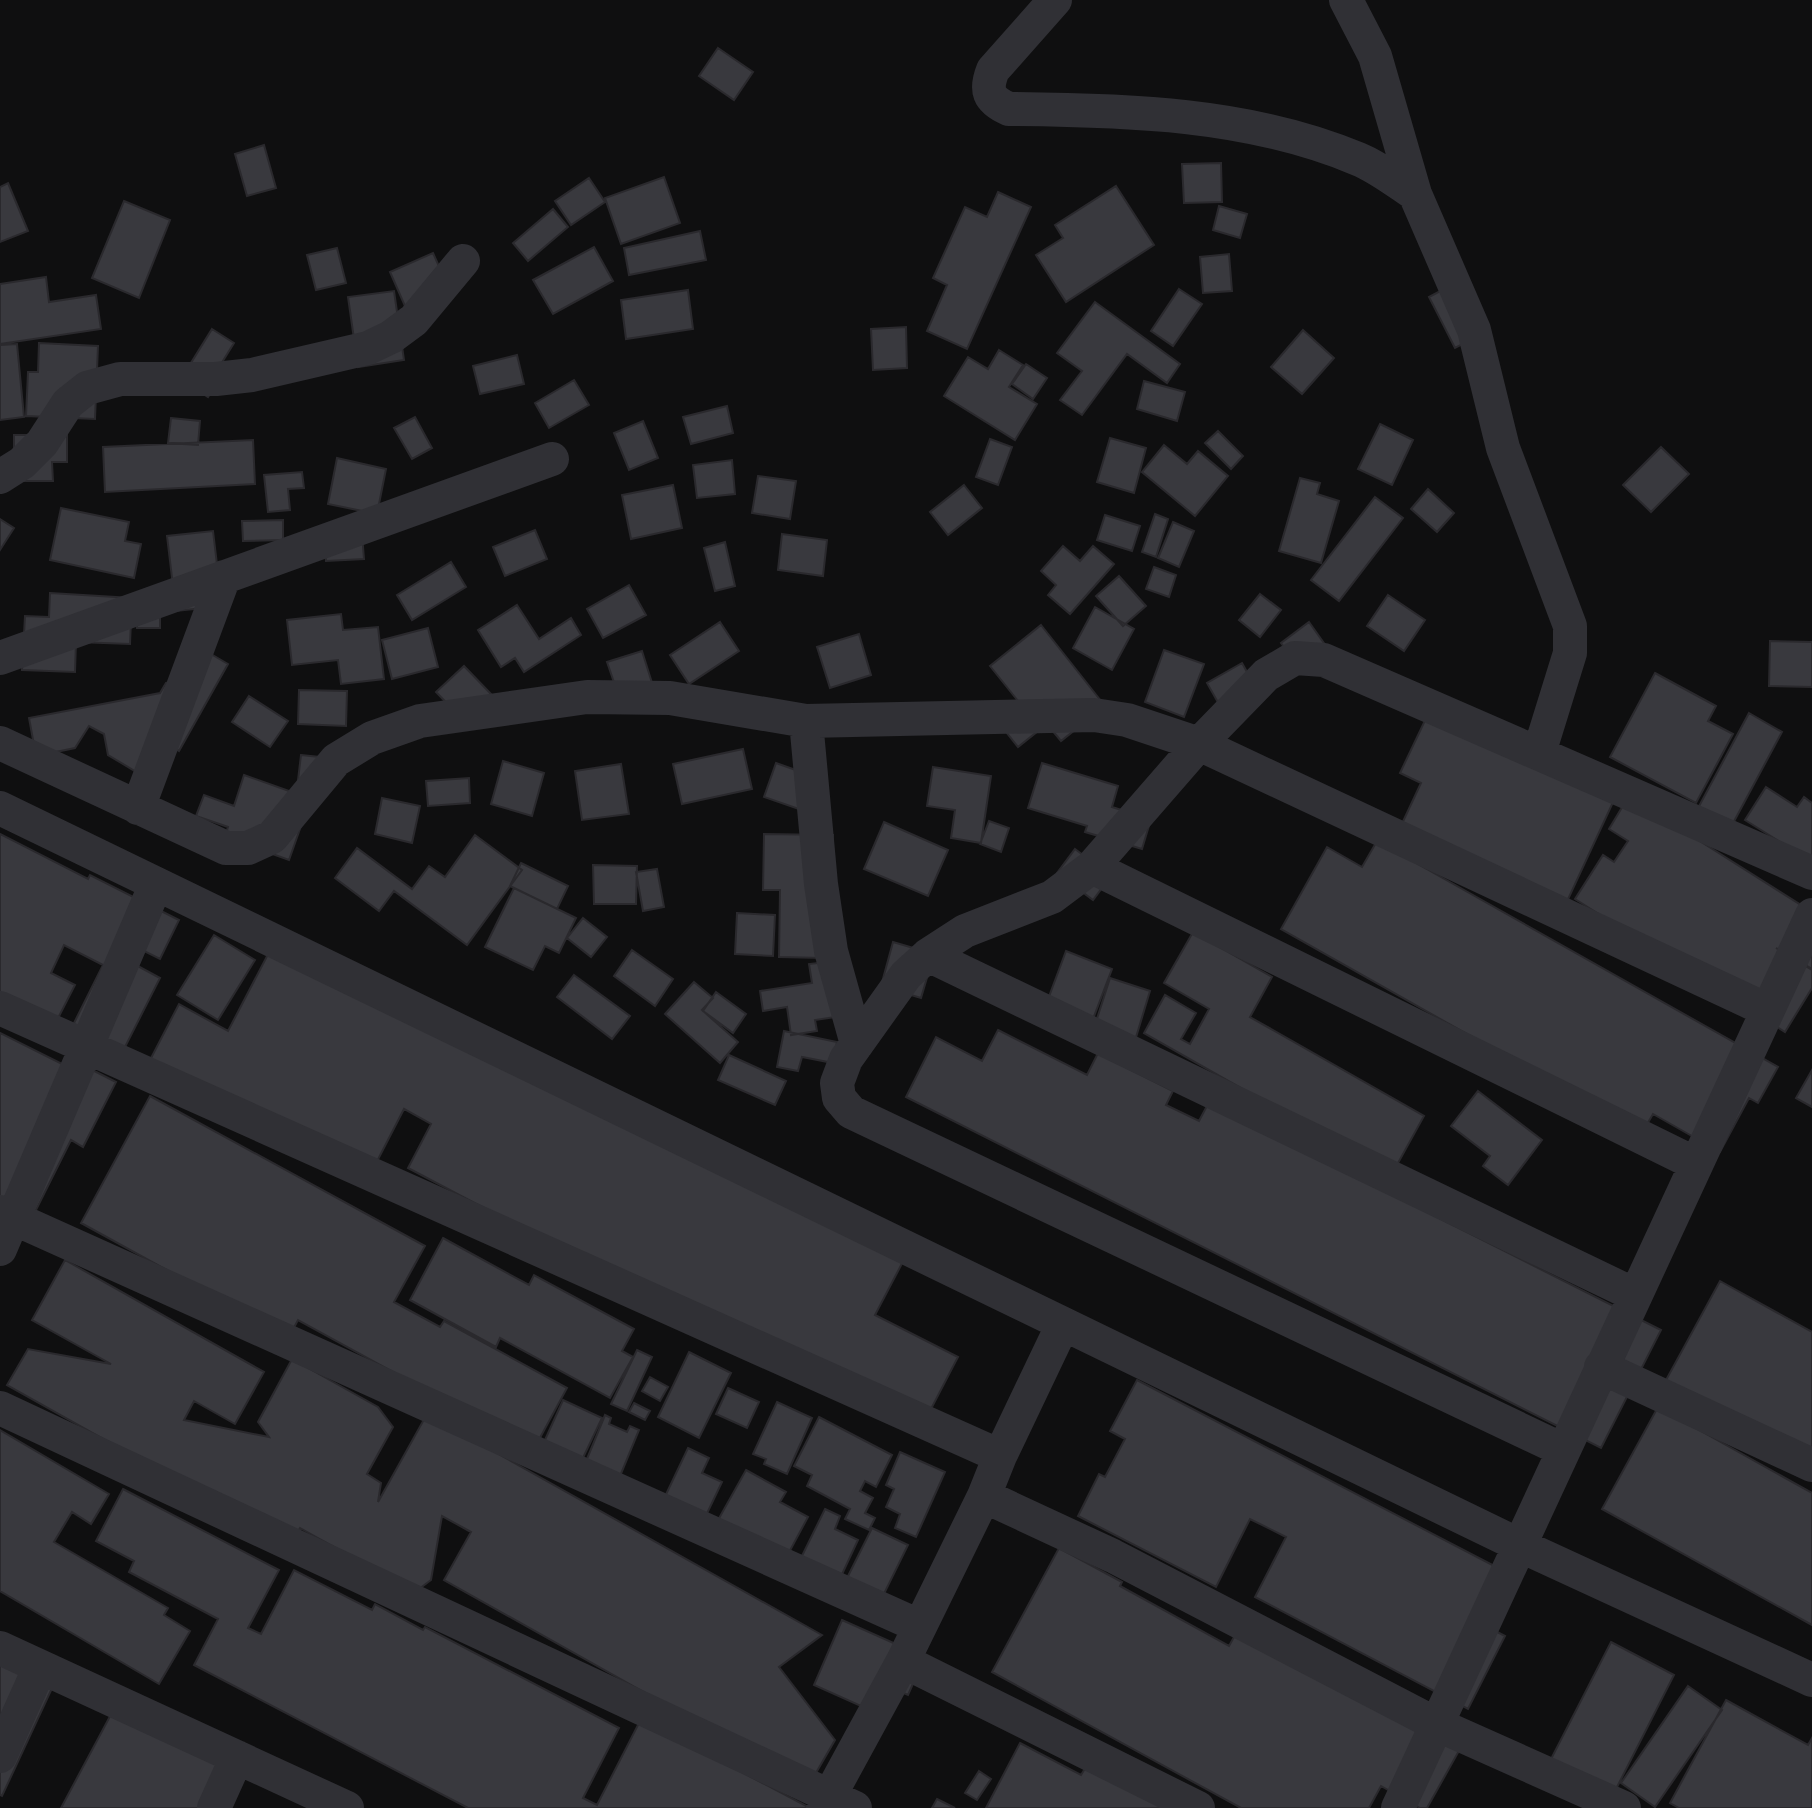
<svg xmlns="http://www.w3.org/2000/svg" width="1812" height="1808" font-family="'DM Sans',sans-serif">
	<rect width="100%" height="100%" fill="#0f0f10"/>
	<path fill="#39393e" stroke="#2a292d" stroke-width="2" d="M718,48L753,72L734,100L699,76Z
		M264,145L276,188L247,196L235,154Z
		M1221,163L1222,202L1184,203L1182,164Z
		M664,177L680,223L621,244L605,198Z
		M589,178L605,202L571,225L555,201Z
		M8,183L28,231L0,242V187Z
		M1116,186L1154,245L1066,302L1036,255L1063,238L1055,225Z
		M998,192L1031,207L967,349L927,331L947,285L933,278L965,207L987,217Z
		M124,201L170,220L139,298L92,278Z
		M1219,206L1247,214L1240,238L1213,230Z
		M553,209L568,227L528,261L513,243Z
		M700,231L706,260L629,275L624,248Z
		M594,247L613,281L553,314L533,280Z
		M337,248L346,283L316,290L307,255Z
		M433,253L451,293L408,313L390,272Z
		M1229,254L1232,291L1203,293L1200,257Z
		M46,277L49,302L96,295L101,329L0,344V284Z
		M1459,281L1486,332L1455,348L1429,297Z
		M1179,289L1202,304L1173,346L1151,331Z
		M688,290L693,329L626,339L621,300Z
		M394,291L404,360L358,367L348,297Z
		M1095,302L1180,364L1167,383L1127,354L1082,415L1060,400L1082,371L1057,353Z
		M906,327L907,368L873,370L871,329Z
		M212,329L234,343L221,364L227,367L208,397L181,379Z
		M1303,330L1334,358L1302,394L1271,367Z
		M39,343L98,346L95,419L26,416L28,372H38Z
		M17,344L24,417L0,420V345Z
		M999,350L1023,365L1009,387L1037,404L1015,440L944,396L968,357L988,369Z
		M517,355L524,384L480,394L473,366Z
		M1026,364L1047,378L1033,399L1012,384Z
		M574,380L589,405L549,428L535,403Z
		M1144,381L1185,392L1177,421L1137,409Z
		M727,406L733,433L691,444L683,417Z
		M415,417L432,448L412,459L394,428Z
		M171,418L200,421L198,445L168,443Z
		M643,421L658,458L629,470L614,433Z
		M1380,424L1413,440L1392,485L1358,469Z
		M1218,431L1243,456L1231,469L1205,443Z
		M14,435H67V462H52L53,481H14Z
		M1110,438L1146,448L1134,493L1097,482Z
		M990,439L1012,447L998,485L976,477Z
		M253,440L255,484L105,492L103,447Z
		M1164,445L1187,464L1198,451L1228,476L1195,516L1142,472Z
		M1661,447L1689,474L1651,512L1623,485Z
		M337,458L386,469L377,514L328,504Z
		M732,460L735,494L697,498L693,465Z
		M302,472L304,488L288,489L290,510L268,512L264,475Z
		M758,476L796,481L790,519L752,513Z
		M1300,478L1320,483L1317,494L1339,501L1321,563L1279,551Z
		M673,485L682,528L631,539L622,495Z
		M964,485L982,508L948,535L930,512Z
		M1428,489L1454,513L1437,532L1411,509Z
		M1375,497L1403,518L1339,601L1311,580Z
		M61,508L129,522L125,541L141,544L134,578L50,560Z
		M1155,514L1168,519L1156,557L1142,552Z
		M1105,515L1140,526L1132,551L1097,540Z
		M0,519L14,528L0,550Z
		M283,520V540L243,541L242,521Z
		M1173,522L1194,531L1179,567L1158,558Z
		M535,530L547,559L505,576L493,547Z
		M213,531L222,606L176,611L167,536Z
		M362,534L364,559L326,561L324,537Z
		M782,534L827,540L823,576L778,570Z
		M725,542L735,586L715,591L704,548Z
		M1063,546L1080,561L1093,546L1114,564L1070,614L1048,595L1056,585L1041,571Z
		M451,562L466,587L412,620L397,595Z
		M1154,567L1176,575L1169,597L1146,589Z
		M1119,576L1146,606L1123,626L1096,596Z
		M629,585L646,615L603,638L587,609Z
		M50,593L132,598L130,644L76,642L75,672L22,670L25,616L49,617Z
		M1260,594L1281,610L1260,637L1239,620Z
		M1388,595L1425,620L1404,651L1367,626Z
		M137,596H160V628H137Z
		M517,605L539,639L571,618L581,635L524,672L515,658L501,667L478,630Z
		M1095,607L1134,629L1112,670L1073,648Z
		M341,614L343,630L378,627L384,679L341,684L338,660L292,665L287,620Z
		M720,622L739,651L689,684L670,655Z
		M1309,622L1326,646L1298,666L1281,643Z
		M1041,625L1105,706L1061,741L1047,724L1018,747L995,718L1018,701L990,666Z
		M428,628L438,667L392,679L382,640Z
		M859,634L871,675L830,688L817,647Z
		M1770,641L1812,642V687L1769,686Z
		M199,647L228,664L179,751L173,747L138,773L108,755L104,734L89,726L75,748L36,756L29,718L160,693L166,683L178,681Z
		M1164,650L1204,664L1184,717L1145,702Z
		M642,651L653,686L619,697L607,662Z
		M1242,663L1260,695L1225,715L1207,683Z
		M464,666L491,694L463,720L436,692Z
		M1655,673L1716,706L1708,721L1733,734L1696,803L1610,757Z
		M299,690L347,691L346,726L298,724Z
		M249,696L288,721L270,747L232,722Z
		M1429,712L1615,798L1564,908L1399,830L1421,783L1400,773Z
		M1749,713L1782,732L1731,827L1698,808Z
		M743,749L752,789L682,804L673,764Z
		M301,755L339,759L298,780Z
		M503,761L544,773L532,816L491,804Z
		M776,763L827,781L816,815L764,797Z
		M1042,763L1118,786L1112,807L1151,819L1142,849L1085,832L1087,826L1028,808Z
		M621,764L629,814L582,820L575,771Z
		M933,767L991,776L981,843L951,838L955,810L927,806Z
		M244,775L292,792L301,826L289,860L225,837L228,827L196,816L204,795L234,806Z
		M469,778L470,803L428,806L426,781Z
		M1766,787L1797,807L1804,797L1812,803V862L1745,820Z
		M382,798L420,806L412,843L375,834Z
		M1627,799L1665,819L1812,912V969L1776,948L1812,970V988L1785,1032L1575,899L1603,855L1614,862L1628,841L1609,829Z
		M989,821L1009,828L1001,852L980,844Z
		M884,822L948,850L928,896L864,869Z
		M0,834L88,879L90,875L179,920L160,959L130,944L123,958L160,978L122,1053L72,1027L103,965L64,945L51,973L75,985L53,1028L0,1000Z
		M764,834L833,835L823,958L779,957L780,890H763Z
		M475,835L522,870L467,945L394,891L379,911L335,878L357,848L412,889L429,866L445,877Z
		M1377,841L1778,1067L1758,1103L1749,1098L1720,1152L1653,1114L1642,1133L1281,929L1327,847L1362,867Z
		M1075,849L1111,876L1093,900L1057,873Z
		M521,863L568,886L557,909L510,886Z
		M593,865L637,866L636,904H594Z
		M657,869L664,907L643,911L636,872Z
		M514,888L576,918L559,953L545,946L533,970L485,947Z
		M737,913L775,915L773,956L735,954Z
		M583,918L607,937L591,957L567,938Z
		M1193,932L1272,977L1250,1017L1424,1116L1392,1174L1144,1033L1165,995L1196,1013L1181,1039L1190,1044L1209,1009L1164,983Z
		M214,935L255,960L218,1020L177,995Z
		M277,937L908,1252L875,1315L958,1357L917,1436L408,1168L431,1124L404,1109L370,1175L150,1060L179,1004L228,1031Z
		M893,942L934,954L921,998L881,986Z
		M632,950L673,979L655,1006L614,976Z
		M1066,951L1112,969L1090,1027L1044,1010Z
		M834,961L856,1014L815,1020L817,1031L791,1035L787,1007L763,1011L760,991L812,983L809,964Z
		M574,975L630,1016L612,1039L557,997Z
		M1110,978L1150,991L1134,1044L1093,1031Z
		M694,982L713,998L702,1010L738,1042L720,1063L665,1014Z
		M716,992L746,1014L733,1033L703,1011Z
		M998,1030L1087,1075L1098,1053L1173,1091L1166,1105L1199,1121L1209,1102L1661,1330L1601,1448L906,1097L936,1037L982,1061Z
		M784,1031L837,1042L833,1063L802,1057L798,1071L777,1067Z
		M0,1033L62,1064L67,1057L116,1082L83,1147L71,1140L33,1216L0,1199Z
		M729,1055L786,1081L775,1105L718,1080Z
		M1812,1070V1107L1796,1098Z
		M1478,1091L1542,1140L1508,1185L1483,1166L1490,1156L1451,1126Z
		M150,1096L425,1246L394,1302L440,1327L444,1321L567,1388L534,1449L298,1320L289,1337L81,1223Z
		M443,1238L529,1285L534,1275L634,1329L622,1351L633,1357L610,1398L500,1338L496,1347L410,1300Z
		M65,1260L264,1372L235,1424L194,1401L184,1420L269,1437L258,1422L292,1359L378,1407L393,1427L367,1474L381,1483L378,1502L427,1414L822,1635L779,1667L835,1740L809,1785L444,1580L471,1532L442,1516L431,1580L415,1592L300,1528L291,1544L7,1385L28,1349L111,1364L32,1320Z
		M1720,1281L1812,1332V1461L1666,1380Z
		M637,1350L652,1357L627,1411L611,1404Z
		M689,1352L731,1373L699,1438L658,1417Z
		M650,1377L668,1387L660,1401L642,1391Z
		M1137,1380L1504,1571L1478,1622L1505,1636L1468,1709L1255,1597L1286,1537L1250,1519L1216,1587L1078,1516L1099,1474L1105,1477L1125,1439L1110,1431Z
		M728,1388L759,1402L747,1428L716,1414Z
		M563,1400L602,1418L582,1460L544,1442Z
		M777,1402L812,1418L787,1474L764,1464L766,1459L753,1454Z
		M634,1403L650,1411L645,1420L629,1412Z
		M1658,1407L1812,1493V1625L1602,1509Z
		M605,1415L611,1418L609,1424L627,1432L630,1426L639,1430L616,1486L582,1471Z
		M819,1417L892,1455L876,1487L865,1481L860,1491L873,1498L865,1513L875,1518L869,1530L845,1519L850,1509L807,1486L812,1475L794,1466Z
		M0,1430L109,1494L91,1524L72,1512L54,1542L168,1608L164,1615L190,1631L159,1684L0,1591Z
		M688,1448L709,1458L702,1473L722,1482L701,1526L660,1507Z
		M900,1452L945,1472L916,1537L895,1528L900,1514L886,1507L894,1489L886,1485Z
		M746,1470L786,1492L780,1502L808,1517L786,1558L718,1520Z
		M123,1489L279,1570L248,1628L261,1634L294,1570L372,1610L375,1604L423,1630L425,1627L619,1728L583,1798L597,1805L641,1719L810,1808H468L194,1665L218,1619L129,1572L134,1561L96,1541Z
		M825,1509L840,1516L835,1529L858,1540L838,1583L798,1564Z
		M872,1528L908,1545L880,1602L844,1584Z
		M1059,1548L1122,1582L1120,1586L1229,1646L1239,1628L1460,1749L1427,1808H1420L1381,1786L1369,1808H1241L992,1672Z
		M842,1620L925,1657L908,1695L875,1681L863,1707L814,1685Z
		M1611,1642L1674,1675L1615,1791L1551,1759Z
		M0,1658L54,1684L2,1796L0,1795Z
		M1688,1686L1722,1710L1655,1807L1621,1783Z
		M1726,1700L1808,1745L1812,1738V1808H1679L1670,1803Z
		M116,1705L245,1770L225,1808H61Z
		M1020,1743L1081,1775L1089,1762L1176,1808H986Z
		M979,1771L991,1779L977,1800L965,1793Z
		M937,1799L955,1808H932Z"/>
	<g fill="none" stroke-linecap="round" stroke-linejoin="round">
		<path stroke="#303035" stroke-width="34" d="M1055,0L993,70C985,90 988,100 1009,109C1125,110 1249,113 1358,159C1378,167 1397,182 1415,194
			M1346,0L1375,56L1415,194L1474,330L1503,448L1570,626V653L1539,753
			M0,477L22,463L42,443L68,403L87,388L120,379H216L252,375L368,348L391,337L414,320L463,261
			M0,658L552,459
			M806,721L821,884L831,951L857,1044
			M0,743L226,848H248L272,837L336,760L372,738L420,721L587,697L670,698L806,721L1094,715L1127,720L1199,744L1767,1010
			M0,808L1519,1545L1812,1680
			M138,808L224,577
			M1092,867L1696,1164
			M928,955L1635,1295
			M0,1008L1000,1456
			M0,1212L919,1626
			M0,1249L156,884
			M1601,1367L1812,1465
			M0,1408L855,1808
			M1563,1450L851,1112L839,1098L837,1083L846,1059L906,975L928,955L965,931L1052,897L1092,867L1199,744L1266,675L1295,658L1324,660L1812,873
			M984,1496L1113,1556L1436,1724L1624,1808
			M0,1648L347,1808
			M903,1661L1198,1808
			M0,1756L40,1667
			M214,1808L237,1757
			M823,1808L903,1661L984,1496L1000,1456L1063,1324
			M1398,1808L1812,915"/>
	</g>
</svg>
